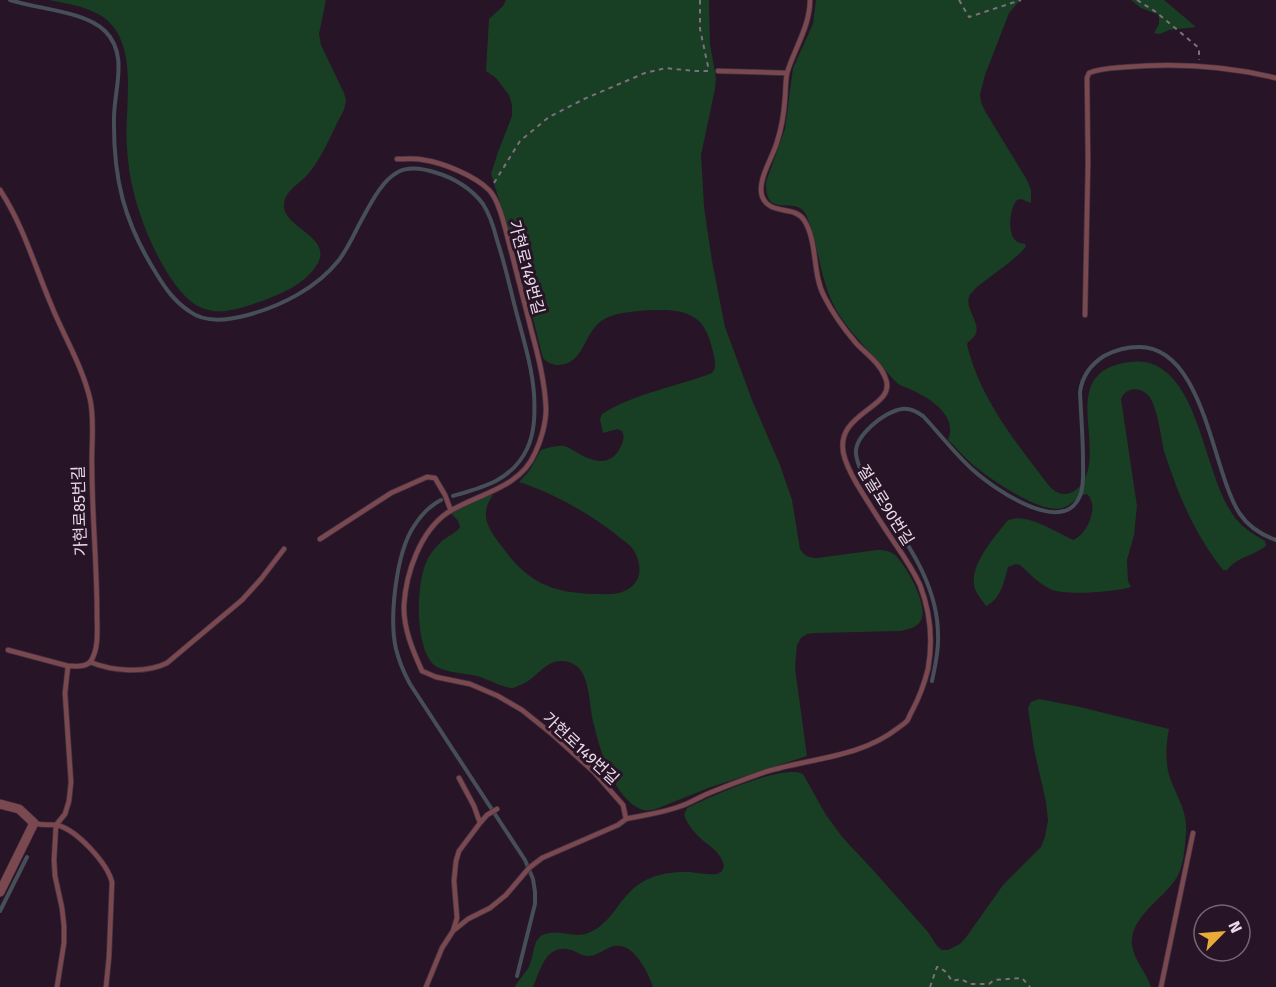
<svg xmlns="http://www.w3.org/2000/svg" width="1276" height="987" font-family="'Fira Sans','Noto Sans KR',sans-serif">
	<rect width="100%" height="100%" fill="#281427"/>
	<path fill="#183e23" d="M49,0H326L319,34L321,45L344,93L346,100L344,110C332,131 324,155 309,173C301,183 284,191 284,205C282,228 336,237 316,266C304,285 279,295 259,302C241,308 221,316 202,308C170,295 141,225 134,193C130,179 128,163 127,148C124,112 136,65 117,32C103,8 73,5 49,0Z
		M506,0H709L710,44L716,78L715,89L701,155L704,207L712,261L725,327L752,400L780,465L792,500L800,549C804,556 809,558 817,558L877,550C884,550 890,551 895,555C906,565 929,606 921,620C917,628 909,629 901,631L815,633L807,634L801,638L797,645L796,656L795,668L807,756L711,787L656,809C651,810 647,811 643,810C615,801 600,751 594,725C589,708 591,683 579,668C574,664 569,661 563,661C544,660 536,680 520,685C517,686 515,688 512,688C504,688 485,678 477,676C465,673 448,673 437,667C414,653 416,584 426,563C429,554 436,547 442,541C448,536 456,533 460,527L458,521L452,514C462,505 479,496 493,495C479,514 488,528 500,544C528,584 554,594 602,594C613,595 628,593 635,583C643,574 639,558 633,549C629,544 623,540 619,537C591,514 553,493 519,482L529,471L541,450C548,448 556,445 564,446C569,447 572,450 576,452C591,461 610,468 620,448C623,442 625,437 622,431L618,429L603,433L600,419L602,414C635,393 676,387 712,373C718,366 714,357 712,348C705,317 689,310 659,310C647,310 635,311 623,313C612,315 602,318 595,327C583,341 581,364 559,365C552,365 548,363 543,358L519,263L491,174L498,152L512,116V105L509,95L502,86L496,78L486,71L489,19L503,6Z
		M816,0H1020L1009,13L985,75L980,94L981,102L985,111L1027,180L1031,190V203L1021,199L1017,200C1010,208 1007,231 1015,240C1018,243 1021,243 1025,244L1026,246C1015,263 973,285 969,297C965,308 980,323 976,333C975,337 969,341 967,344C977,390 1009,434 1037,470C1043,477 1050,490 1059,493C1066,496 1074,492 1079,487C1110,454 1058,380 1119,364C1131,361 1144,360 1155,365C1202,387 1205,480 1236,519C1244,529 1255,535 1265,541L1266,546C1253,556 1237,557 1227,570H1223C1201,542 1185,511 1173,477C1170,469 1167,460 1164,451C1161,437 1157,403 1147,394C1138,386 1125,388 1121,399L1137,506L1134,535L1127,560L1128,581L1131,587C1113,592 1066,596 1050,589C1039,584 1029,573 1020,565L1016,564L1008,567C1004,582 1001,599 986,606C982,600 975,592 974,585C971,563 994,538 1007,521C1025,511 1055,532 1073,540C1087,535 1100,506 1087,494C1076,496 1073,505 1063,508C1041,515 988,478 971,463C963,456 956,447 948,440C958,416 931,399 912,390C907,387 901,387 896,382C889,375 882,366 875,358C857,338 837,318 828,292C819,267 817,241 807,217C798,192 765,223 766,182L785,129L793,68L813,24Z
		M1131,0H1164L1196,27L1169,30L1160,34L1154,33L1159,24V17L1157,14L1141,8Z
		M1039,699L1080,707L1169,729C1166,744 1165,759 1169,775C1175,794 1188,811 1186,832C1185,847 1184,864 1177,877C1165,898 1129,917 1132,945C1134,960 1146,972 1151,987H653C648,972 634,942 614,946C605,948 598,956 588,956C582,956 577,952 571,950C546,943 541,969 533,987H515C519,978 527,973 530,964C533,957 533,949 536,942C543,927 566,935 579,935C584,935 591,932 596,929C609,921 617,906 627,895C643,876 666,871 690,872C699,873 708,875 717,874L722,871L724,866C721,851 708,846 698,836C692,830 687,823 684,815L687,808C708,798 783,763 803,774L826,815L843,838L873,870L928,932L937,946L942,950H948L960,944L967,936L1003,885L1041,847L1045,837L1048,820L1046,802L1034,749L1028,708L1031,702Z"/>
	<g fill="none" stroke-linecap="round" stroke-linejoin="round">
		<path stroke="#464e58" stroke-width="4" d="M10,0C37,9 85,11 105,31C129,55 114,89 114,118C113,178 124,222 156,273C165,288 174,301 189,311C206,324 229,320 248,315C281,306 317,288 339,260C348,248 354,234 361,221C370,205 381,181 398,172C409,166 425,169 437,173C454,178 472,189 483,204C490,215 494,228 497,240C505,264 510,288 516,311C523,338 532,366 534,394C535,413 535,432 527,449C512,480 484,487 453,496
			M441,500C429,506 421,515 414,526C396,553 389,618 396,649C399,661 404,673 410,684L525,860L533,879L535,892V904L517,976
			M932,681C935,666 939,651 938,635C938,585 907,543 881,503C872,488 858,471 856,454C854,436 885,411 902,409C911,408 917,412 923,416C940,434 955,454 973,470C993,488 1066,540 1081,493C1084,483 1083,471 1083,461C1083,438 1081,415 1080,392C1082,377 1090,365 1104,356C1115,350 1127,347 1139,347C1205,347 1212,473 1240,514C1248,526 1262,535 1276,540
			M0,911L27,857"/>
		<defs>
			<path id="service" d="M718,71L787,73
				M397,159C406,159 416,158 424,160C444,163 475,176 489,190C501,202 507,238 512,254C518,279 525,304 531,329C538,355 545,382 546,409C546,423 541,441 535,453C520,489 476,494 447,513C420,532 406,573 404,605C403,628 413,651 422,671L436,677L470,684L498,696L522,710L552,734L594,772L623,805L626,819L618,825L542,858L529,868L506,895L490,908L468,919L453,931L442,948L426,987
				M0,190C23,225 34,264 50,302C63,335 82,365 90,399C95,421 91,445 92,468C92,516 97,565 97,614C97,627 99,647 92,659C88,668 76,666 68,666L65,693L71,782L69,801L65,814L56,825L54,860L55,876L62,908L64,926V943L57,987
				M1085,315L1088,162L1087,78L1089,73C1100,68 1114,68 1126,67C1176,63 1227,66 1276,78
				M320,539L391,493L427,477L435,478L445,495L451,511
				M8,650L68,666
				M90,662C112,671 145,674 167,663L242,600L261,579L284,549
				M626,819C644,815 663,813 681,806C690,803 698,798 707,794C726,786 745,779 765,772C810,758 860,758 898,728C901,726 904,724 907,721C909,718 910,714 912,711C920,696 924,685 928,669C933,641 930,611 920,585C913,570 903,555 894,542C883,526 873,510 863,494C856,483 849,471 845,459C829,411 900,409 885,377C880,363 865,353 856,343C844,329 832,312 824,296C812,273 818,242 804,220C795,205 769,216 762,196C757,180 773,157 777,142C782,127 784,113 785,98C786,88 785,78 788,70C796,46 810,25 810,0
				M34,823C43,826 49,824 57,825C77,830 107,863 112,882L109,957L106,987
				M480,823L487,815L497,809
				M453,931L457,918L454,881L456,861L459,851L480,823L474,806L459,778
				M1161,987L1193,833"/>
			<path id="minor" d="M0,804L19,809L34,823L0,892"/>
		</defs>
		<use href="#service" stroke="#433042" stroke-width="6"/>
		<use href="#minor" stroke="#433042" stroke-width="10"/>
		<path stroke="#806f7f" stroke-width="2" stroke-dasharray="4.5 4.5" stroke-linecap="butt" d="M700,0V29L709,71
			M959,0L969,17L1021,0
			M1137,0L1156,12L1199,48V60
			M494,183L520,141L549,117L584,99L645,73L666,68L694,71H710
			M930,987L937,967H939L946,972L952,981L961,979L970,984H989L994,980L1022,978L1030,987"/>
		<use href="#service" stroke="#7a484f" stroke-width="4.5"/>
		<use href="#minor" stroke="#7a484f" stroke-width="9"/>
	</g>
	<g text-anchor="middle" stroke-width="6" stroke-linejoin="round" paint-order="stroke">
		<g font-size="16" fill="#e9dce9" stroke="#281427">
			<text transform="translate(527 267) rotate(75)" y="6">가현로149번길</text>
			<text transform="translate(886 505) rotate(58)" y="6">절골로90번길</text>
			<text transform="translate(79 511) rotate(-92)" y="6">가현로85번길</text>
			<text transform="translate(581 748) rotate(43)" y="6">가현로149번길</text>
		</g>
	</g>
	<g transform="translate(1222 933) rotate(65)"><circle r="28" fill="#281427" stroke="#756475" stroke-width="1.5"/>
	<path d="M0-4.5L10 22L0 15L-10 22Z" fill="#e9ab38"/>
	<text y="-9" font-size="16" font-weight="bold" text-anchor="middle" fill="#e9dce9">N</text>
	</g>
</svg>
